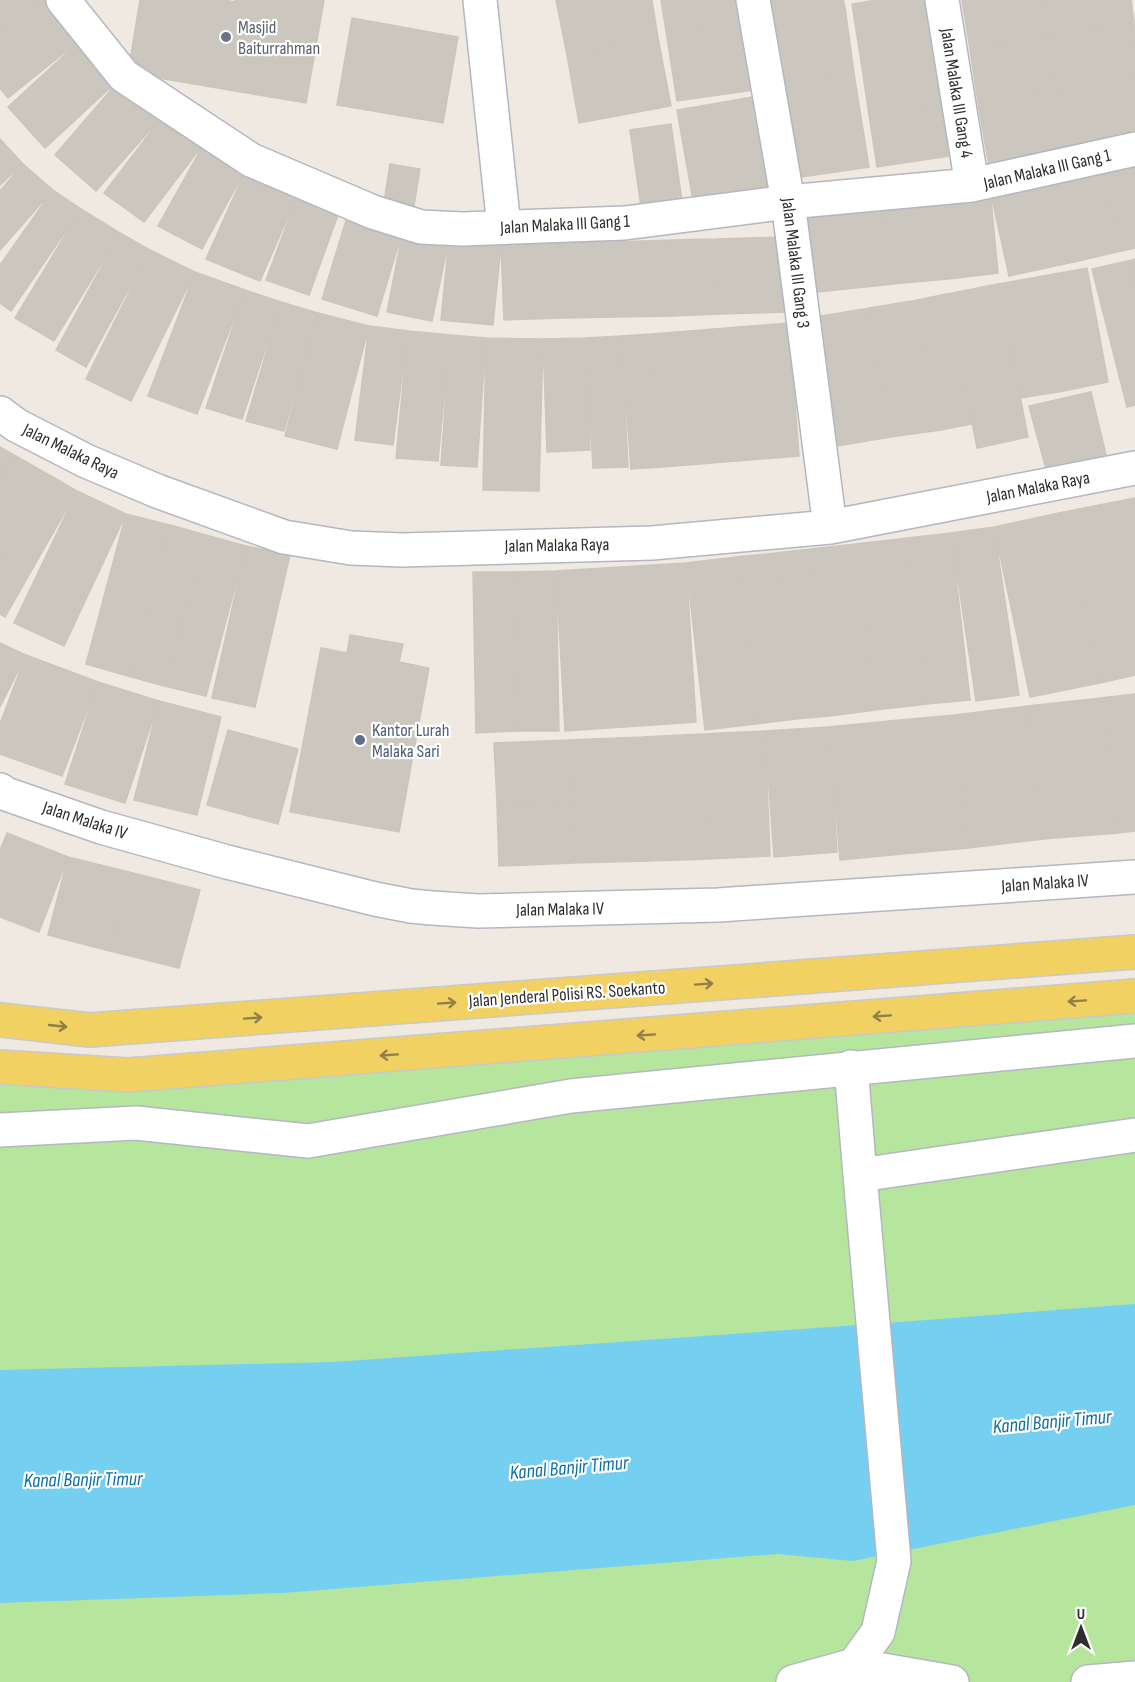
<svg xmlns="http://www.w3.org/2000/svg" width="1135" height="1682" font-family="'Sofia Sans Condensed',sans-serif">
	<rect width="100%" height="100%" fill="#efe9e1"/>
	<path fill="#b6e59e" d="M1135,996V1678L1088,1682H952L854,1665L793,1682H0V1067Z"/>
	<path fill="#75cff0" d="M1135,1304V1505L853,1561L777,1554L282,1593L0,1603V1370L334,1362L887,1323Z"/>
	<path fill="#cbc7bf" stroke="#cbc5ba" stroke-width="1.5" d="M0,0H45L0,30Z
		M45,0H53L84,37L8,98L0,88V30Z
		M140,0H225L234,2L235,0H324L306,103L128,73Z
		M556,0H652L658,38L567,55Z
		M661,0H746L749,18L666,31Z
		M760,0H843L845,7L763,20Z
		M877,0H938L944,42L860,55L852,4Z
		M962,0H1042L1048,36L970,49Z
		M1042,0H1131L1134,22L1048,36Z
		M845,7L854,73L814,79L811,59L770,65L763,20Z
		M352,18L458,37L443,123L337,105Z
		M749,18L760,89L677,101L666,31Z
		M1134,22L1135,77L1057,90L1048,36Z
		M1048,36L1057,90L978,103L970,49Z
		M84,37L122,77L45,148L8,107Z
		M658,38L671,106L579,123L567,55Z
		M944,42L954,102L869,115L860,55Z
		M811,59L814,79L854,73L860,111L779,123L770,65Z
		M122,77L165,113L96,191L55,155Z
		M1135,77V142L1067,153L1057,90Z
		M1057,90L1067,153L989,166L978,103Z
		M758,96L774,186L693,200L677,110Z
		M954,102L962,154L877,167L869,115Z
		M860,111L869,167L788,179L779,123Z
		M165,113L205,142L144,222L104,193Z
		M671,124L682,201L641,207L630,130Z
		M0,139L23,164L0,185Z
		M205,142L248,165L202,249L158,226Z
		M1135,158V248L1121,251L1102,166Z
		M23,164L53,190L0,250V191Z
		M390,164L420,169L414,206L384,202Z
		M248,165L300,189L260,281L206,259Z
		M1102,166L1121,251L1074,262L1055,176Z
		M1055,176L1074,262L1009,276L990,190Z
		M300,189L342,204L309,295L266,280Z
		M53,190L81,209L11,311L0,303V265Z
		M990,190L998,273L957,278L948,194Z
		M948,194L957,278L893,284L884,201Z
		M884,201L893,284L808,293L799,209Z
		M81,209L120,233L54,341L15,318Z
		M348,214L403,230L377,316L322,299Z
		M403,230L449,239L432,321L387,312Z
		M120,233L150,250L86,367L56,350Z
		M785,237L787,312L719,314L717,239Z
		M449,239L501,245L493,325L441,320Z
		M717,239L719,314L673,316L671,240Z
		M671,240L673,316L616,317L615,242Z
		M615,242L616,317L562,318L560,243Z
		M560,243L562,318L504,320L501,245Z
		M150,250L195,272L131,401L86,379Z
		M1135,259V288L1128,261Z
		M1128,261L1135,288V405L1127,407L1092,269Z
		M1087,268L1108,382L1058,392L1037,277Z
		M195,272L245,290L197,414L148,396Z
		M1037,277L1058,392L1021,398L998,284Z
		M998,284L1028,437L977,448L947,294Z
		M245,290L281,302L242,419L206,408Z
		M947,294L972,424L940,430L917,300Z
		M917,300L940,430L891,437L869,308Z
		M281,302L318,313L284,431L246,421Z
		M869,308L891,437L838,446L815,317Z
		M318,313L369,326L337,449L285,436Z
		M789,323L799,456L712,463L702,330Z
		M369,326L408,331L393,445L355,440Z
		M702,330L712,463L662,467L652,334Z
		M408,331L450,335L438,461L396,458Z
		M652,334L662,467L631,469L621,336Z
		M450,335L486,338L477,467L441,465Z
		M621,336L628,467L593,468L586,338Z
		M486,338L543,339L539,491L483,490Z
		M586,338L590,450L547,452L543,339Z
		M1091,392L1107,459L1047,473L1029,406Z
		M0,447L14,455L0,480Z
		M14,455L51,476L0,566V480Z
		M51,476L77,491L5,617L0,614V566Z
		M77,491L126,514L64,646L14,623Z
		M1135,498V675L1100,683L1064,512Z
		M1064,512L1100,683L1030,697L994,527Z
		M126,514L170,525L128,676L86,664Z
		M170,525L206,535L164,686L128,676Z
		M994,527L1019,695L976,701L951,533Z
		M951,533L970,700L927,704L908,538Z
		M206,535L246,546L206,696L164,686Z
		M908,538L927,704L875,710L856,544Z
		M856,544L875,710L830,716L811,549Z
		M246,546L290,555L255,707L212,698Z
		M811,549L830,716L795,719L776,553Z
		M776,553L795,719L755,724L736,557Z
		M736,557L755,724L705,730L686,563Z
		M686,563L696,722L565,731L556,571Z
		M556,571L559,731H517L514,572Z
		M473,572H514L517,731L476,733Z
		M350,635L403,644L399,662L429,668L399,832L290,812L321,648L347,653Z
		M0,643L26,655L0,707Z
		M26,655L98,682L62,776L0,754V724Z
		M98,682L159,701L125,803L65,784Z
		M1135,694V831L1117,833L1101,698Z
		M1101,698L1117,833L1043,839L1028,706Z
		M159,701L221,717L197,815L134,800Z
		M1028,706L1043,839L969,848L955,715Z
		M955,715L969,848L902,854L889,721Z
		M889,721L902,854L840,860L829,727Z
		M829,727L837,852L774,857L765,731Z
		M228,730L298,749L278,824L207,805Z
		M765,731L770,856L709,859L703,734Z
		M703,734L709,859L649,861L643,737Z
		M643,737L649,861L573,863L568,740Z
		M568,740L570,801L497,803L494,743Z
		M570,801L573,863L499,866L497,804Z
		M7,833L68,857L39,932L0,917V850Z
		M68,857L129,872L110,951L48,935Z
		M129,872L200,890L179,968L110,951Z"/>
	<g fill="none" stroke-linecap="round" stroke-linejoin="round">
		<defs>
			<path id="minor" d="M63,0L124,76L251,160L373,212L421,227L462,229L625,223L788,202L972,185L1135,149
				M480,0L504,227
				M753,0L788,202L830,527
				M942,0L972,185
				M0,413L16,425L86,461L157,491L284,537L351,548L402,550L652,543L830,527L1135,468
				M0,790L6,794L101,827L227,862L375,899L411,906L432,908L478,911L718,905L1135,877
				M851,1067L860,1175
				M0,1130L136,1123L308,1141L571,1096L1135,1041
				M854,1665L952,1682
				M793,1682L854,1665L878,1632L894,1561L860,1175L1135,1135
				M1088,1682L1135,1678"/>
			<path id="major" d="M0,1020L90,1030L1135,952
				M0,1067L128,1075L1135,996"/>
		</defs>
		<use href="#minor" stroke="#b4b7c1" stroke-width="36"/>
		<use href="#major" stroke="#c9c9c9" stroke-width="36"/>
		<use href="#minor" stroke="#fff" stroke-width="33"/>
		<use href="#major" stroke="#f2d163" stroke-width="33"/>
	</g>
	<defs><path id="oneway-shaft" d="M-6 0H5M1.5-3L5.5 0L1.5 3" fill="none" stroke-width="1.6" stroke-linecap="round" stroke-linejoin="round" transform="scale(1.5)"/></defs>
	<g stroke="#908048">
		<use href="#oneway-shaft" transform="translate(704 984) rotate(-4)"/>
		<use href="#oneway-shaft" transform="translate(1077 1001) rotate(176)"/>
		<use href="#oneway-shaft" transform="translate(447 1003) rotate(-4)"/>
		<use href="#oneway-shaft" transform="translate(882 1016) rotate(176)"/>
		<use href="#oneway-shaft" transform="translate(253 1018) rotate(-4)"/>
		<use href="#oneway-shaft" transform="translate(58 1026) rotate(6)"/>
		<use href="#oneway-shaft" transform="translate(646 1035) rotate(176)"/>
		<use href="#oneway-shaft" transform="translate(389 1055) rotate(176)"/>
	</g>
	<circle fill="#6b7280" stroke="#fff" stroke-width="2" cx="226" cy="37" r="6"/>
	<circle fill="#5c6f8a" stroke="#fff" stroke-width="2" cx="360" cy="740" r="6"/>
	<g text-anchor="middle" stroke-width="4.5" stroke-linejoin="round" paint-order="stroke">
		<g font-size="18" fill="#5b616d" stroke="#fff" text-anchor="start">
			<text x="238" y="33">Masjid<tspan x="238" dy="21">Baiturrahman</tspan></text>
		</g>
		<g font-size="18" fill="#2e2e2e" stroke="#fff">
			<text transform="translate(957 93) rotate(81)" y="6">Jalan Malaka III Gang 4</text>
			<text transform="translate(1047 169) rotate(-13)" y="6">Jalan Malaka III Gang 1</text>
			<text transform="translate(565 224) rotate(-3)" y="6">Jalan Malaka III Gang 1</text>
			<text transform="translate(796 263) rotate(83)" y="6">Jalan Malaka III Gang 3</text>
			<text transform="translate(71 451) rotate(26)" y="6">Jalan Malaka Raya</text>
			<text transform="translate(1038 487) rotate(-11)" y="6">Jalan Malaka Raya</text>
			<text transform="translate(557 545) rotate(-1)" y="6">Jalan Malaka Raya</text>
			<text transform="translate(85 820) rotate(18)" y="6">Jalan Malaka IV</text>
			<text transform="translate(1045 883) rotate(-4)" y="6">Jalan Malaka IV</text>
			<text transform="translate(560 909) rotate(-1)" y="6">Jalan Malaka IV</text>
			<text transform="translate(567 994) rotate(-4)" y="6">Jalan Jenderal Polisi RS. Soekanto</text>
		</g>
		<g font-size="18" fill="#4e5e75" stroke="#fff" text-anchor="start">
			<text x="372" y="736">Kantor Lurah<tspan x="372" dy="21">Malaka Sari</tspan></text>
		</g>
		<g font-size="20" font-style="italic" fill="#0d6fa3" stroke="#fff">
			<text transform="translate(1052 1421) rotate(-5)" y="7">Kanal Banjir Timur</text>
			<text transform="translate(569 1467) rotate(-5)" y="7">Kanal Banjir Timur</text>
			<text transform="translate(83 1479) rotate(-1)" y="7">Kanal Banjir Timur</text>
		</g>
	</g>
	<g transform="translate(1081 1628)" stroke="#ffffff" stroke-width="4.5" paint-order="stroke">
	<path d="M0-4.5L10 22L0 15L-10 22Z" fill="#2e2e2e"/>
	<text y="-9" font-size="16" font-weight="bold" text-anchor="middle" fill="#2e2e2e">U</text>
	</g>
</svg>
